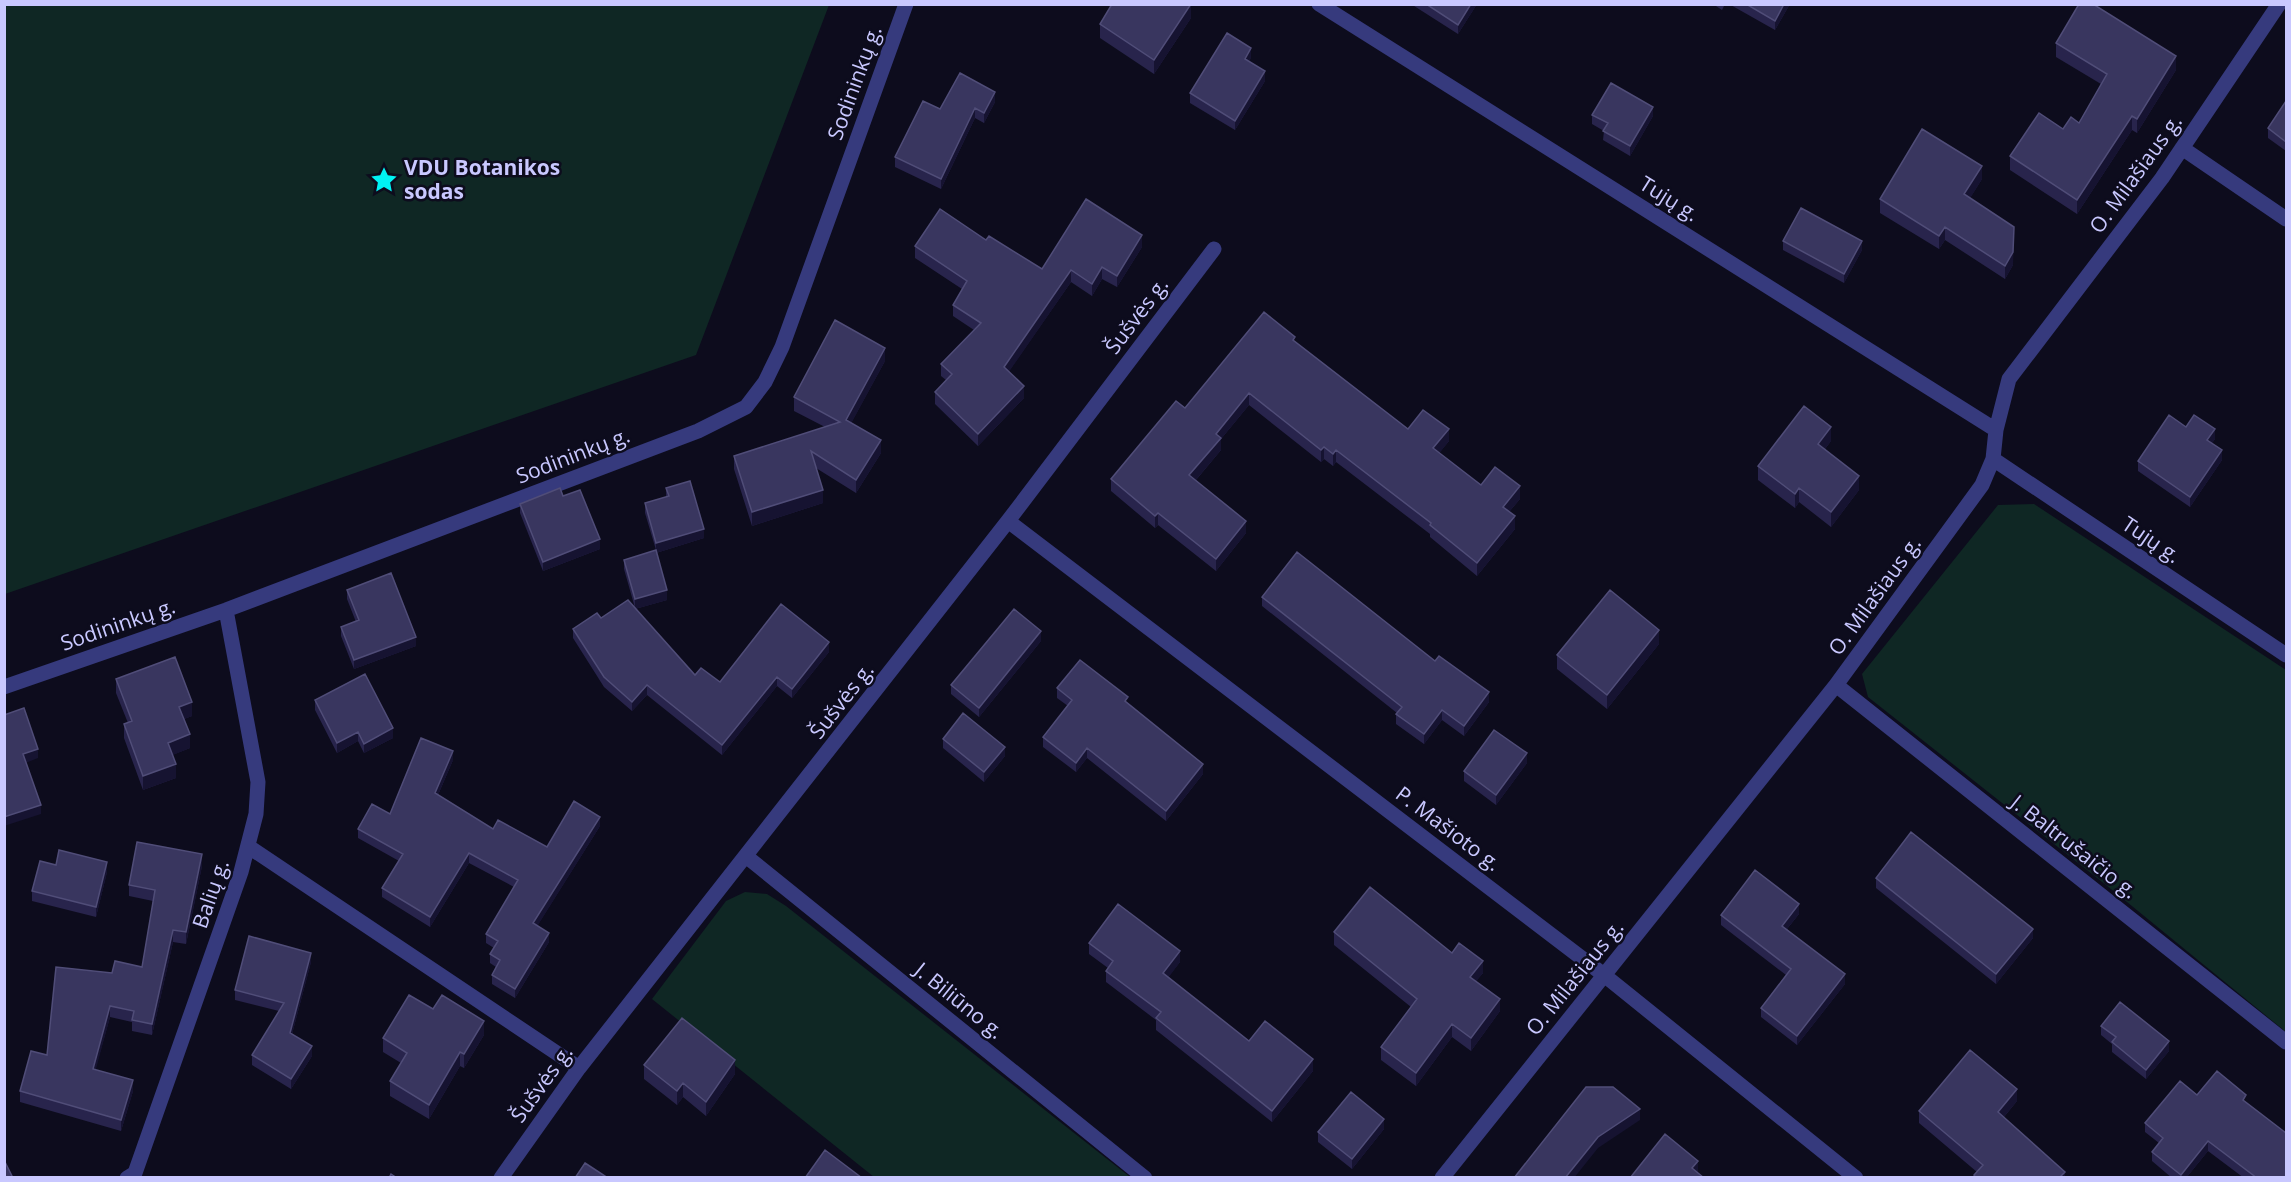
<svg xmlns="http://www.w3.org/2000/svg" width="2291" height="1182" font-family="'Open Sans',sans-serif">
	<rect width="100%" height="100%" fill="#0d0c1d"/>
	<path fill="#0f2724" d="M4,5L5,4L829,5L696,355L5,594Z
		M2034,504L2286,670V1032L2116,893L1868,697L1862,674L1998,505Z
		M745,892L767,894L786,906L1130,1177H874L652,999L726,901Z"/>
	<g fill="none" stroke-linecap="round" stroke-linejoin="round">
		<path stroke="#363a7d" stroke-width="15" d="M1319,4L1996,430
			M2182,148L2286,219
			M1993,459L2286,655
			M1008,521L1604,975L1856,1178
			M1836,685L2286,1042
			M4,687L226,610L698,431L746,407L765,382L782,347L906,4
			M249,847L579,1068
			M747,857L1145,1178
			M127,1178L135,1173L241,872L256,814L258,782L226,610
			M501,1178L579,1068L1008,521L1214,249
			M1442,1178L1836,685L1982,485L1993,459L1996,430L2009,379L2162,178L2279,4"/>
	</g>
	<path fill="#28244c" d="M1411,4H1477L1458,34Z
		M1713,4H1725L1722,10Z
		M1729,4H1790L1775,30Z
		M1191,18L1154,74L1100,38V24Z
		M2056,43L2176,70L2137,133L2132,130L2077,214L2010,170V156L2063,129L2079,123L2101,84L2056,57Z
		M1251,58L1249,61L1265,81L1235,130L1190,103V93Z
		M2286,101V151L2268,138V128Z
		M995,102L984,123L975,118L941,189L895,167V157L940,109Z
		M1592,115L1653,116L1630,156L1603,140L1604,131L1592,124Z
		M1982,179L1970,198L2013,265L2005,279L1945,240L1939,249L1880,213V199Z
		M986,240L1042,269L1142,247L1117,287L1102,279L1092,296L1071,282L1009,371L1024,398L978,446L935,404V392L946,380L941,376V364L974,330L953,316V305L962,289L915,258V246Z
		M1783,241L1862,250L1844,283L1783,250Z
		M1295,342L1408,429L1449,441L1439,453L1481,485L1520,499L1509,512L1515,529L1477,576L1430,537V534L1336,462L1333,466L1324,459L1321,462L1249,405L1221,439V450L1196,480L1246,533L1216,571L1158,525L1155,528L1111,491V479L1185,408Z
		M885,361L851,423L881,453L856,493L816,468L823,503L752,526L734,469V456L825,427L794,411V397Z
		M2186,427L2215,439L2212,443L2222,460L2190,507L2138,471V461Z
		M1831,441L1825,449L1859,490L1831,527L1799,502L1795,508L1758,480V466Z
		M666,488L704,538L656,553L667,600L635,609L695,675L720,682L829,652L792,698L777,686L722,755L647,695L632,711L604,687L573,638V629L601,618L635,608L624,569V560L656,550L645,513V503L666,497Z
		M563,496L600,549L543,571L520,513V504Z
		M347,590L416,646L354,669L341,636V627L356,622L347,599Z
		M1262,597L1435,661L1489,702L1464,736L1442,720L1424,744L1396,724V714L1397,713L1262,606Z
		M1041,641L979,717L951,694V685Z
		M1659,644L1607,709L1557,669V655Z
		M116,679L192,716L184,719L190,748L172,755L176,778L143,790L124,738V724L128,723L116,693Z
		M1057,688L1128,703L1203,774L1166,821L1087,758L1076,772L1043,747V737L1068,706L1057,698Z
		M315,700L393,738L364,753L358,741L337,753L315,710Z
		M943,739L1005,756L984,782L943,748Z
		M453,760L438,795L493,829L547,847L600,826L537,926L549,942L515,998L492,984V975L496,967L490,963V954L494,948L486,943V934L514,887L469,863L430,927L382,897V888L399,861L358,838V829L390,814Z
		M1527,763L1496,805L1464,781V771Z
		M56,865L107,872L96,917L32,901V891Z
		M202,866L186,944L173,942L152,1035L132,1031V1022L110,1017L95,1070L133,1091L121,1131L20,1102V1091L112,973L142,967L153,901L129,896V885Z
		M1876,878L2033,938L1996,984L1876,888Z
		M1799,914L1787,929L1845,984L1797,1045L1761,1017V1008L1786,975L1721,925V915Z
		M1334,932L1452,953L1483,973L1476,981L1500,1011L1471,1051L1452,1037L1416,1086L1381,1060V1047L1411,1007L1334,945Z
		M1089,943L1180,962L1168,977L1249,1041L1313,1071L1272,1122L1156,1030V1020L1106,982V971L1108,968L1089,954Z
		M311,962L292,1034L312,1056L291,1089L252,1065V1055L279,1011L235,1000V990Z
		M433,1009L484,1035L464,1068L460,1066L429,1119L390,1096V1081L401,1063L383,1052V1038Z
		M2101,1026L2169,1051L2146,1079L2112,1052V1044L2101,1035Z
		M644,1065L735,1074L706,1116L683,1097L677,1105L644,1079Z
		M2197,1095L2246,1102L2286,1178H2244L2208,1151L2186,1178H2172L2152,1161V1152L2159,1143L2145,1132V1123Z
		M2017,1101L2004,1117L2065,1178H1974V1175L1977,1172L1919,1123V1111Z
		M1384,1129L1352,1169L1318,1142V1132Z"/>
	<path fill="#161331" d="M1191,4V18L1154,74V60Z
		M1471,4H1477L1458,34V25Z
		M1784,4H1790L1775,30V21Z
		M1251,48V58L1245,68V59Z
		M2176,56V70L2137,133V119Z
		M1265,71V81L1235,130V121Z
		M995,92V102L984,123V113Z
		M1653,107V116L1630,156V146Z
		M975,108V118L941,189V179Z
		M2132,116V130L2077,214V200Z
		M1982,166V179L1964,208V194Z
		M1945,227V240L1939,249V236Z
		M1142,235V247L1117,287V276Z
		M2014,240L2013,265L2005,279V266Z
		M1862,241V250L1844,283V274Z
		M1102,267V279L1092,296V284Z
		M1071,270V282L1004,379V367Z
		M885,348V361L846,433V420Z
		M1024,386V398L978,446V434Z
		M1249,393V405L1221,439V450L1189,488V475L1216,434Z
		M1831,427V441L1818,458V444Z
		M1449,429V441L1433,461V448Z
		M2215,429V439L2207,450V440Z
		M881,440V453L856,493V480Z
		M1324,447V459L1321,462V450Z
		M1336,450V462L1333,466V454Z
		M2222,450V460L2190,507V497Z
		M1859,476V490L1831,527V512Z
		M1520,486V499L1503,519V507Z
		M1799,488V502L1795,508V494Z
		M823,490V503L752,526V512Z
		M1158,513V525L1155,528V516Z
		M1515,516V529L1477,576V563Z
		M1246,521V533L1216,571V559Z
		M704,529V538L656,553V543Z
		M600,539V549L543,571V562Z
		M667,590V600L635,609V599Z
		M1659,630V644L1607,709V695Z
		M1041,631V641L979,717V708Z
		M416,637V646L354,669V660Z
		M829,642V652L792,698V689Z
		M777,677V686L722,755V745Z
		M647,685V695L632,711V702Z
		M1489,692V702L1464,736V726Z
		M192,702V716L179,721V707Z
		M1442,710V720L1424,744V734Z
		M393,728V738L364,753V744Z
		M358,732V741L337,753V743Z
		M190,734V748L168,757V743Z
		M1005,747V756L984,782V772Z
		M1087,748V758L1076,772V763Z
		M38,749V758L23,764V754Z
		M453,751V760L435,802V793Z
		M1527,753V763L1496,805V795Z
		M176,764V778L143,790V776Z
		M1203,764V774L1166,821V811Z
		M41,805V814L4,826V817Z
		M600,817V826L533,933V923Z
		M469,853V863L430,927V917Z
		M202,854V866L186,944V932Z
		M107,862V872L96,917V907Z
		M1799,904V914L1782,935V926Z
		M2033,929V938L1996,984V974Z
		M173,930V942L152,1035V1024Z
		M549,933V942L515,998V989Z
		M1180,951V962L1163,985V973Z
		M311,953V962L290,1042V1033Z
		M1483,961V973L1470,989V977Z
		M1845,974V984L1797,1045V1036Z
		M1500,999V1011L1471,1051V1038Z
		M110,1006V1017L93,1080V1069Z
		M484,1021V1035L464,1068V1054Z
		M1452,1024V1037L1416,1086V1073Z
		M2169,1041V1051L2146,1079V1070Z
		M312,1046V1056L291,1089V1079Z
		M460,1052V1066L429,1119V1105Z
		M1313,1059V1071L1272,1122V1111Z
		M735,1060V1074L706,1116V1102Z
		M133,1080V1091L121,1131V1120Z
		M683,1083V1097L677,1105V1091Z
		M2017,1089V1101L1998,1124V1112Z
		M1640,1109V1120L1598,1148L1574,1178H1565L1598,1137Z
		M1384,1119V1129L1352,1169V1159Z
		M2208,1141V1151L2186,1178H2181V1175Z
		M1698,1161V1172L1693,1178L1692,1168Z
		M2065,1172V1178H2059Z"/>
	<path fill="#39365f" stroke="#504d78" stroke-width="1.5" d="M1112,4H1191L1154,60L1100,24Z
		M1426,4H1471L1458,25Z
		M1746,4H1784L1775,21Z
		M2079,4H2093L2176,56L2137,119L2132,116L2077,200L2010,156L2039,113L2063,129L2071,117L2079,123L2107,74L2056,43Z
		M1227,33L1251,48L1245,59L1265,71L1235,121L1190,93Z
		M960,73L995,92L984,113L975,108L941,179L895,157L923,101L940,109Z
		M1611,83L1653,107L1630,146L1603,131L1608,123L1592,115Z
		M2286,101V142L2268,128Z
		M1922,129L1982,166L1964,194L2014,227L2013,252L2005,266L1945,227L1939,236L1880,199Z
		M1086,199L1142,235L1117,276L1102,267L1092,284L1071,270L1004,367L1024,386L978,434L935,392L952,374L941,364L981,323L953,305L967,281L915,246L940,209L986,240L989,236L1042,269Z
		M1801,208L1862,241L1844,274L1783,241Z
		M1264,312L1295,337L1293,340L1408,429L1423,410L1449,429L1433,448L1481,485L1495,467L1520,486L1503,507L1515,516L1477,563L1430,525L1431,523L1336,450L1333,454L1324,447L1321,450L1249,393L1216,434L1221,438L1189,475L1246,521L1216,559L1158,513L1155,516L1111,479L1176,401L1185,408Z
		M835,320L885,348L846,420L881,440L856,480L811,451L823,490L752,512L734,456L840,422L794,397Z
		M1804,406L1831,427L1818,444L1859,476L1831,512L1799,488L1795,494L1758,466Z
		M2169,415L2186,427L2194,415L2215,429L2207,440L2222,450L2190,497L2138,461Z
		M690,481L704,529L656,543L645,503L669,496L666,488Z
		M560,488L563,496L580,490L600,539L543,562L520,504Z
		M656,550L667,590L635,599L624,560Z
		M1297,552L1435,661L1439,656L1489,692L1464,726L1442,710L1424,734L1396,714L1402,707L1262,597Z
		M391,573L416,637L354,660L341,627L359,620L347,590Z
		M1610,590L1659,630L1607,695L1557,655Z
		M628,600L695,675L701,668L720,682L781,604L829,642L792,689L777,677L722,745L647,685L632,702L604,677L573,629L597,613L601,618Z
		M1014,609L1041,631L979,708L951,685Z
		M175,657L192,702L179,707L190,734L168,743L176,764L143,776L124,724L132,721L116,679Z
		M1080,660L1128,697L1125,701L1203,764L1166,811L1087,748L1076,763L1043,737L1072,700L1057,688Z
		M365,674L393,728L364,744L358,732L337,743L315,700Z
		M24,708L38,749L23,754L41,805L4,817V715Z
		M963,713L1005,747L984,772L943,739Z
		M1494,730L1527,753L1496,795L1464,771Z
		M421,738L453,751L435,793L493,829L498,820L547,847L574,801L600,817L533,923L549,933L515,989L492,975L500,960L490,954L498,941L486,934L518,880L469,853L430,917L382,888L403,854L358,829L372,804L390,814Z
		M1911,832L2033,929L1996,974L1876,878Z
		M137,842L202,854L186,932L173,930L152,1024L132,1020L134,1011L110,1006L93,1069L133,1080L121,1120L20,1091L31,1051L47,1055L56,967L112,973L115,961L142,967L155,890L129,885Z
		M59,850L107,862L96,907L32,891L40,861L56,865Z
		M1755,870L1799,904L1782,926L1845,974L1797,1036L1761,1008L1791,969L1721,915Z
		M1370,887L1452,953L1459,943L1483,961L1470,977L1500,999L1471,1038L1452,1024L1416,1073L1381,1047L1417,999L1334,932Z
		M1118,904L1180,951L1163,973L1249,1041L1265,1021L1313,1059L1272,1111L1156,1018L1161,1012L1106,971L1113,961L1089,943Z
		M249,936L311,953L290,1033L312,1046L291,1079L252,1055L284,1003L235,990Z
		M409,995L433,1009L442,995L484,1021L464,1054L460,1052L429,1105L390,1081L407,1053L383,1038Z
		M2120,1002L2169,1041L2146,1070L2112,1042L2116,1037L2101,1026Z
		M682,1018L735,1060L706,1102L683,1083L677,1091L644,1065Z
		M1970,1050L2017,1089L1998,1112L2065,1172L2059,1178H1976L1974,1175L1983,1165L1919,1111Z
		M2217,1071L2246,1095L2243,1100L2286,1133V1178H2257L2208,1141L2181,1175L2152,1152L2163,1138L2145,1123L2180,1081L2197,1095Z
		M1586,1087H1613L1640,1109L1598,1137L1565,1178H1514Z
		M1351,1092L1384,1119L1352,1159L1318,1132Z
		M1665,1134L1698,1161L1692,1168L1704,1178H1630Z
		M825,1150L862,1178H805Z
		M4,1160L13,1178H4Z
		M585,1163L608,1178H575Z
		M391,1174L397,1178H389Z"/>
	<defs>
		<symbol id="sight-bare" viewBox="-9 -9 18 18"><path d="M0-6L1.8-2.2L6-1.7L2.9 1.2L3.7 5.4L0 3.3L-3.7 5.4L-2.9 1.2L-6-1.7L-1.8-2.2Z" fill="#00f3f3" stroke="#0d0c1d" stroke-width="2.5" paint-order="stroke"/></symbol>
	</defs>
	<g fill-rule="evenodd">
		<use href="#sight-bare" x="365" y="161" width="38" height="38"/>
	</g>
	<g text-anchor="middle" stroke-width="5" stroke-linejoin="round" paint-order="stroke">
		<g font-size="21" fill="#c9c8ff" stroke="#0d0c1d">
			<text transform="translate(855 83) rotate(-70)" y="7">Sodininkų g.</text>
			<text transform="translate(2136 174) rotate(-54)" y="7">O. Milašiaus g.</text>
			<text transform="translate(1669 199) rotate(32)" y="7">Tujų g.</text>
			<text transform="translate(1137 316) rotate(-53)" y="7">Šušvės g.</text>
			<text transform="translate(573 456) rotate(-21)" y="7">Sodininkų g.</text>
			<text transform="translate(2151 540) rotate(34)" y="7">Tujų g.</text>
			<text transform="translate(1875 596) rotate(-54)" y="7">O. Milašiaus g.</text>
			<text transform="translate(118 625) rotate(-19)" y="7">Sodininkų g.</text>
			<text transform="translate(842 701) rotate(-52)" y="7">Šušvės g.</text>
			<text transform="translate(1448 829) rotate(37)" y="7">P. Mašioto g.</text>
			<text transform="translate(2074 847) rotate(38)" y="7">J. Baltrušaičio g.</text>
			<text transform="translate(211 894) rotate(-71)" y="7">Balių g.</text>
			<text transform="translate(1575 978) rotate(-51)" y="7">O. Milašiaus g.</text>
			<text transform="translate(959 1001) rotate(39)" y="7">J. Biliūno g.</text>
			<text transform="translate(542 1084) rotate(-54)" y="7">Šušvės g.</text>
		</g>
		<g font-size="21" font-weight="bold" fill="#c9c8ff" stroke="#0d0c1d" text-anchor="start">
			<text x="404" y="175">VDU Botanikos<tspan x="404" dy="24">sodas</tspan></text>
		</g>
	</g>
	<rect width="2291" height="1182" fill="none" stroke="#c9c8ff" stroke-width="12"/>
</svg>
